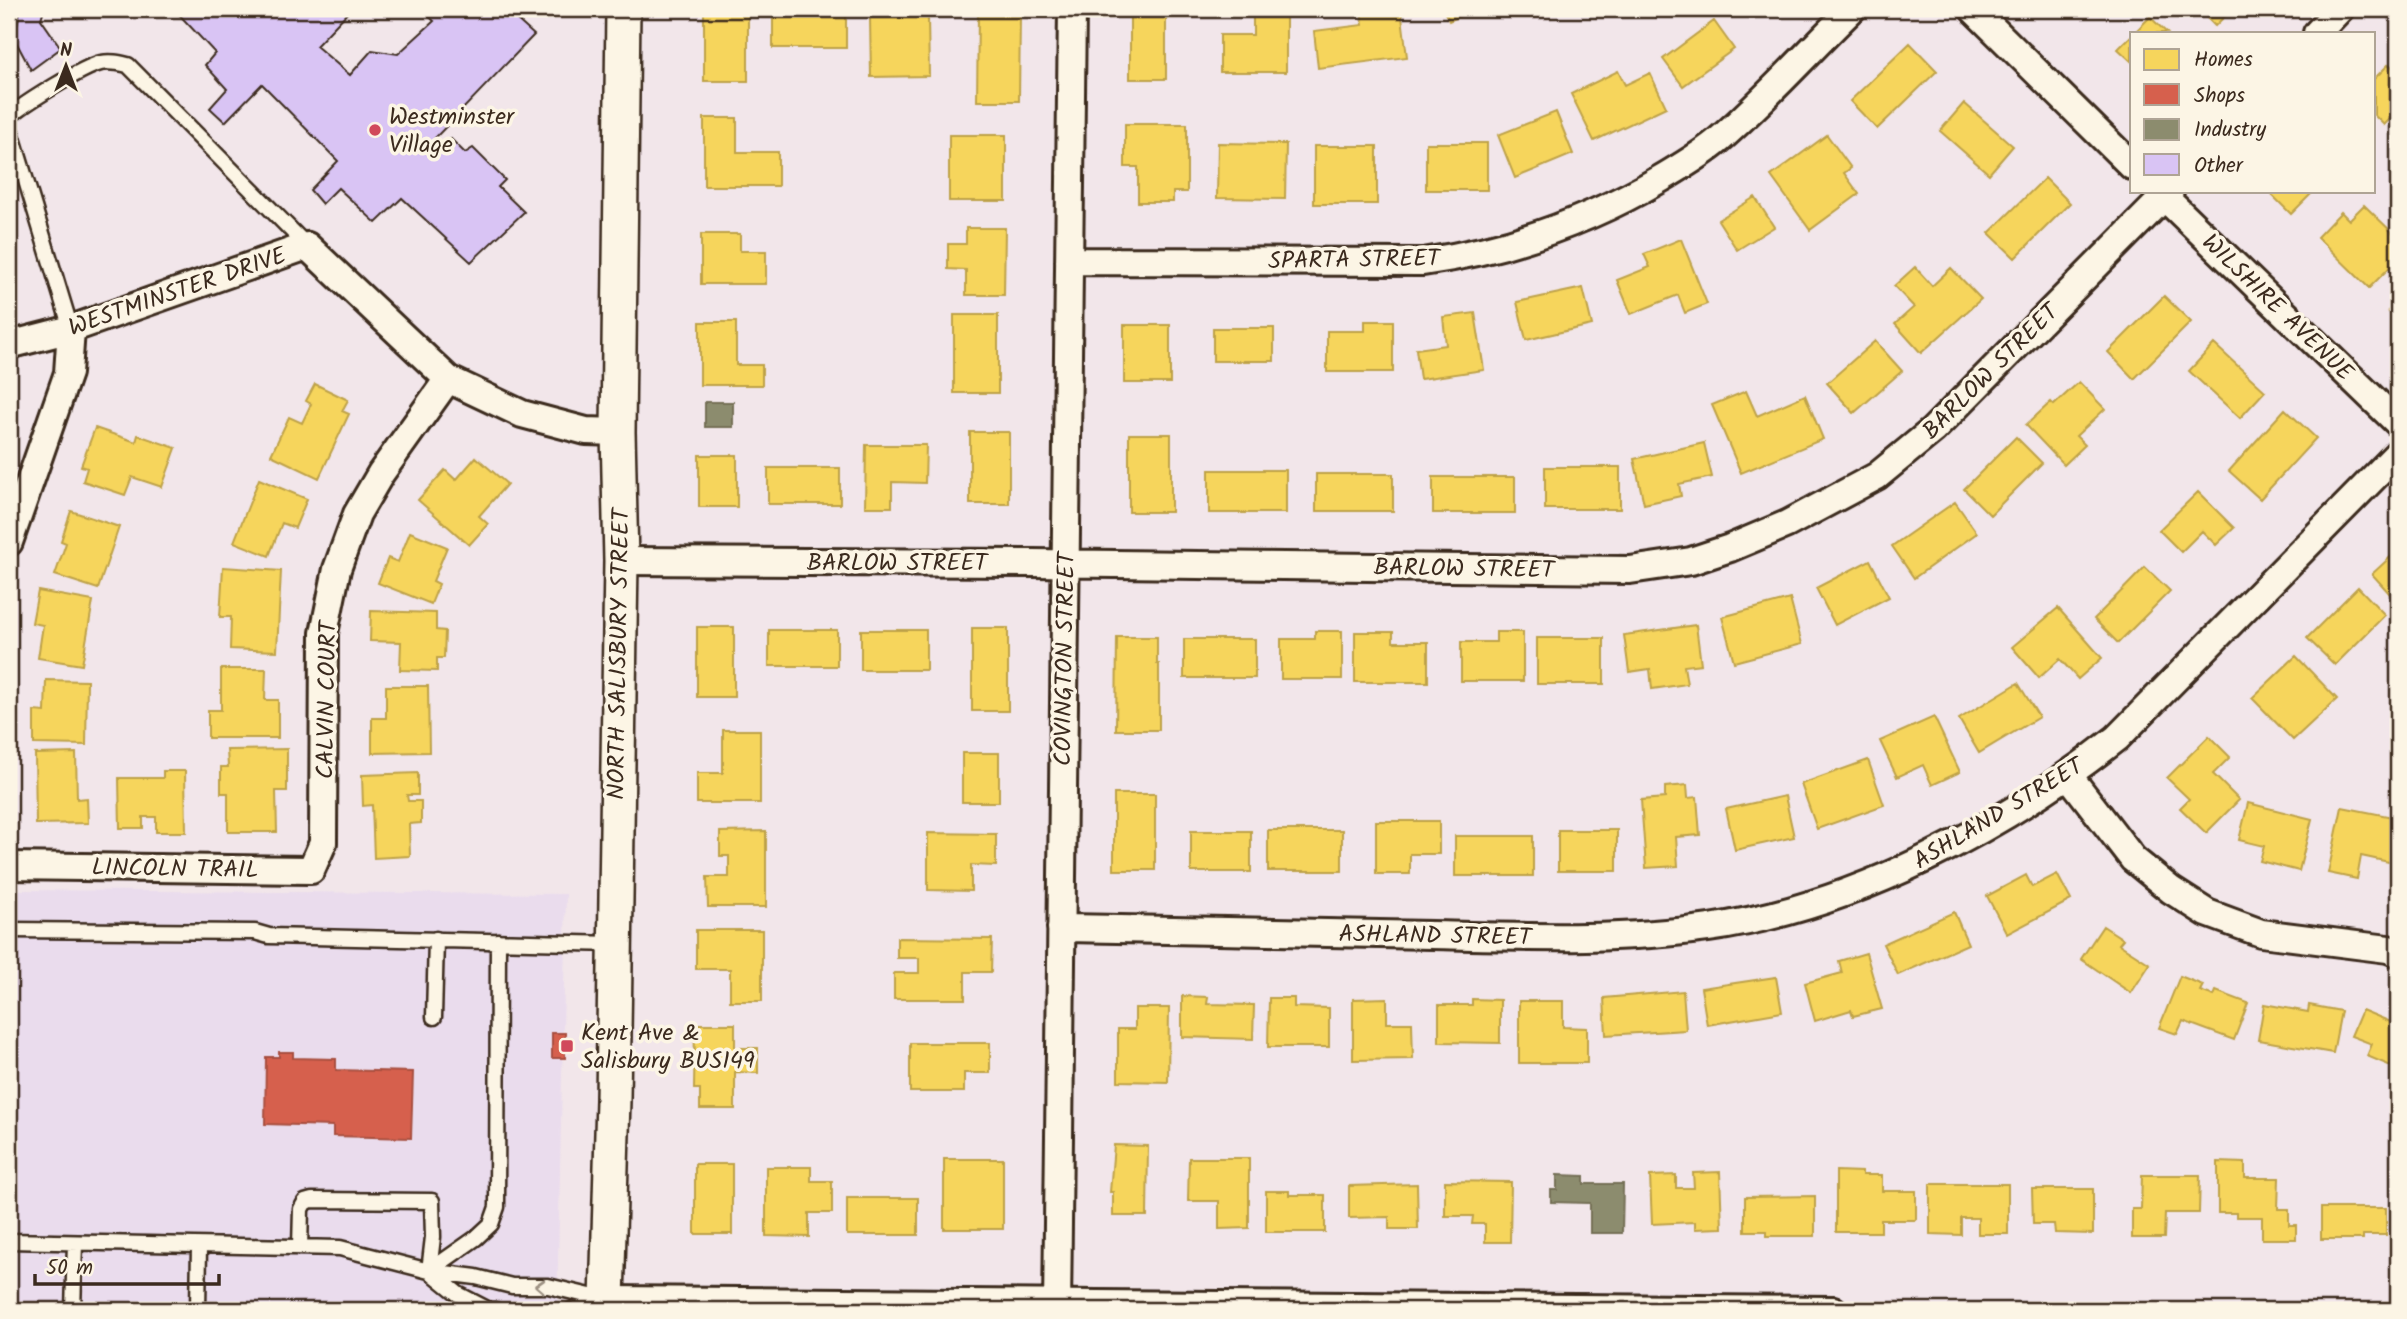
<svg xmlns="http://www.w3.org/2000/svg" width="2407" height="1319" font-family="Kalam,sans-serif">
	<rect width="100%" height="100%" fill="#f2e6ea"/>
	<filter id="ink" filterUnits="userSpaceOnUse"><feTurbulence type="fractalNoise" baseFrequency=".0143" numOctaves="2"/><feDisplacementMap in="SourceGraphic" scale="14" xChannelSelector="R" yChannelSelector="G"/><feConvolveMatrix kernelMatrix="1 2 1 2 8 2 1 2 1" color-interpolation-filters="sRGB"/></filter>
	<g filter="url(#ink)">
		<path fill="#eadced" d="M9,890L566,894L557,1310H9Z"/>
		<path fill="#f6d55c" stroke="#bea249" stroke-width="2" d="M704,9H748V81H704Z
			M1361,9H1401L1407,57L1318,68L1314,31L1363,25Z
			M1443,9H1476L1449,21Z
			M2198,9H2232L2215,26Z
			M773,11H846V48H773Z
			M1130,11H1166V79H1130Z
			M1253,11H1286V72H1220V35H1253Z
			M978,14L1020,15L1019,101H977Z
			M928,17L929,76L871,77L870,18Z
			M2150,17L2167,33H2134Z
			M1714,21L1734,49L1683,86L1663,59Z
			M2132,35V62L2118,49Z
			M1910,43L1937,71L1877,129L1850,101Z
			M2389,64L2398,73V111L2384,125L2374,115V79Z
			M1618,71L1625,85L1650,73L1666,107L1594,141L1571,94Z
			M1964,103L2013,146L1989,174L1940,131Z
			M1556,112L1573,154L1515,178L1498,135Z
			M704,118H737V152H778V186H704Z
			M1125,124H1187V192H1173V202H1138V167H1125Z
			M949,135H1006V201H949Z
			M1827,135L1851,168L1844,173L1859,194L1810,230L1771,176Z
			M1218,143L1286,144L1285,199L1217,198Z
			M1426,143H1487V190H1426Z
			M1314,146H1377V204H1314Z
			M2045,178L2070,203L2015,258L1989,233Z
			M2268,191H2314L2291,214Z
			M1755,197L1774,227L1737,250L1718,220Z
			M2364,205L2398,238V259L2369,288L2317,237L2341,212L2349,220Z
			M966,228H1005L1004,295H966V270L948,269V244H966Z
			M701,234H740V251H766V284H701Z
			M1681,239L1707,304L1685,313L1678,295L1631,314L1617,280L1650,267L1644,254Z
			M1915,267L1932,286L1951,268L1981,299L1921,353L1895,324L1914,307L1894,286Z
			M1583,288L1592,325L1526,340L1517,302Z
			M2164,296L2191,322L2134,379L2108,352Z
			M2398,301V321L2388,311Z
			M1475,313L1484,370L1420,379L1416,349L1446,345L1443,317Z
			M954,315H998V393H954Z
			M1365,321H1393V372H1327V331H1365Z
			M700,322H736V365H762V385H700Z
			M1124,325H1170V383H1124Z
			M1213,328H1274V361H1213Z
			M1875,341L1902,371L1854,413L1827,383Z
			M2214,344L2265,391L2240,418L2189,371Z
			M2079,382L2105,409L2076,436L2085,445L2064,465L2026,425L2051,402L2054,405Z
			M315,384L348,400L342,411L349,414L319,478L271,455L289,417L302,423L311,404L306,401Z
			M1746,391L1757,416L1805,395L1823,439L1741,473L1712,405Z
			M2285,409L2316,438L2260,499L2229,471Z
			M95,428L136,442L138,435L176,448L162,487L132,477L125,495L83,481L87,468L81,466Z
			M970,432H1009V504H970Z
			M1129,434H1171V512H1129Z
			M2016,437L2042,463L1990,515L1964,489Z
			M1704,443L1712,477L1679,484L1681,496L1644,504L1634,459Z
			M866,445H926L925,483L892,482V507H865Z
			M699,455H737V507H699Z
			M476,457L507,484L479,516L488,524L469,545L418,500L445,470L456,480Z
			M1545,467H1620V509H1545Z
			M768,468H840V504H768Z
			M1209,470H1286V513H1209Z
			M1316,474H1393V511H1316Z
			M1433,477H1515V513H1433Z
			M259,479L307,499L295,528L282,523L269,556L234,542Z
			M2198,492L2234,528L2216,545L2202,531L2181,552L2159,530Z
			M1955,502L1977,533L1914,578L1892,546Z
			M71,511L119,527L98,589L55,575L66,543L61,541Z
			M410,532L447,547L433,581L439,584L431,604L378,583L388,558L398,562Z
			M2398,550V603L2372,574Z
			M1870,560L1889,597L1835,625L1816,588Z
			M223,567L281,571L277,651L230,649L231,617H220Z
			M2145,567L2170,591L2118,643L2094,619Z
			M2358,587L2385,615L2335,665L2307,638Z
			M38,591L93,601L82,665L38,658L43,625L32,623Z
			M1790,599L1802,644L1734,662L1722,617Z
			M2058,608L2102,658L2078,679L2060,659L2039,678L2012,647Z
			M371,611L436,613V630L445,631L444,658H437V671L400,670L401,642L370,641Z
			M1696,625L1701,664L1684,666L1687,684L1652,689L1650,669L1629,672L1624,635Z
			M697,627H734V697H697Z
			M972,628H1008V711H972Z
			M769,630H837V666H769Z
			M861,630H926V670H861Z
			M1315,631H1342V679H1281V639H1315Z
			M1355,632H1393V642H1428V682H1355Z
			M1496,632H1523V681H1461V642H1496Z
			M1117,637H1157V664H1159V730H1116Z
			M1537,638H1604V684H1537Z
			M1184,639H1255V678H1184Z
			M2296,656L2337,699L2293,740L2252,698Z
			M221,669H266L265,700H278V738H208V710H221Z
			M46,680L87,681L86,745L34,744V711L45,712Z
			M2018,683L2039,717L1979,753L1959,719Z
			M386,686H428L429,752L372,753V718H386Z
			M1934,717L1960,772L1932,785L1923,765L1897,777L1880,741Z
			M723,730H760V803H697V773H723Z
			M2209,736L2230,757L2213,774L2239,800L2206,833L2180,808L2189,799L2167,778Z
			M287,749V791H276L277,832H228V793H221V767H228L227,750Z
			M76,753L77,799L87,798L88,823L36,824L35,754Z
			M962,753H999V802H962Z
			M1868,760L1884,805L1817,829L1801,784Z
			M163,771H185L186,832H156V817H143V828H120L119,778H163Z
			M418,773V795H407L408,801H421V823L409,824L410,856L374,858L372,805L363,806L362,775Z
			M1687,785L1688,798L1697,797L1700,835L1676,837L1678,866L1646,868L1641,800L1665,798V787Z
			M1114,794H1155V870H1114Z
			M1785,796L1794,837L1735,850L1726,809Z
			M2248,803L2312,819L2299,871L2260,861L2264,846L2239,840Z
			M2342,807L2398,818V864L2361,856L2357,879L2328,873Z
			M1376,821H1439V854H1410V874H1376Z
			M1268,830H1342V871H1268Z
			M1558,830H1617V871H1558Z
			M766,831V907H708L707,877H729V856H720V832Z
			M1191,831H1251V872H1191Z
			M928,833L996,834V866L971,865V891L928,890Z
			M1455,836H1533V876H1455Z
			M2057,874L2071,900L2007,934L1987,896L2026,875L2032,887Z
			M1954,912L1968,944L1898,975L1883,944Z
			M2103,926L2123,939L2119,944L2150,964L2131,993L2081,959Z
			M696,930H762V1001H730V969H696Z
			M897,938L992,939L991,972H965V999H894V973H919V958H897Z
			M1866,953L1882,1009L1853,1016L1851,1010L1815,1021L1805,983L1842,973L1839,961Z
			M2180,976L2203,985L2200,991L2214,996L2216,991L2248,1003L2234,1040L2183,1021L2177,1034L2159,1028Z
			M1776,977L1782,1012L1707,1025L1701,988Z
			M1683,991L1686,1030L1606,1035L1604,998Z
			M1182,996L1208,997L1207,1004L1254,1005L1253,1039L1182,1037Z
			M1269,998H1294V1007L1329,1008V1047H1268Z
			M1387,998V1023H1412L1413,1059L1353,1060V999Z
			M1472,999L1500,1000V1043L1439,1042V1005H1472Z
			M1519,1001H1563V1027L1587,1028V1063H1519Z
			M2264,1004L2308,1012L2309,1005L2341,1011L2333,1053L2258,1040Z
			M1135,1008H1169L1168,1082L1118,1081V1029H1135Z
			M2362,1010L2398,1025V1069L2367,1056L2372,1044L2351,1036Z
			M695,1024H735V1048H758V1073L735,1072V1109H700V1089H694Z
			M910,1043H990V1073H964V1092H910Z
			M1114,1145L1148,1146L1147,1216H1113V1192H1110Z
			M1189,1158H1249V1228L1219,1229V1201H1188Z
			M944,1159H1003V1229H944Z
			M2218,1162L2245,1163V1178H2279L2278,1209H2289V1225H2296V1239H2262V1217H2236V1213H2218Z
			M695,1164H732V1234H695Z
			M766,1167H811V1181H832V1213H809V1237L766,1236Z
			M1836,1171L1862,1172V1175H1882V1191H1916V1220H1881V1232H1836Z
			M1720,1172L1722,1228L1695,1229V1222L1652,1224L1650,1176L1676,1175V1188H1694L1693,1173Z
			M2142,1175H2200L2199,1213H2165L2164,1238H2132V1209H2141Z
			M1445,1181L1511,1182L1510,1242H1485V1224H1472L1473,1216H1445Z
			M1417,1184L1418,1229H1389V1217L1349,1218V1186Z
			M1930,1184H2008V1234H1978V1218H1961V1235L1930,1234Z
			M2032,1189H2093V1234L2055,1233L2054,1224H2033Z
			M1266,1191H1289V1195H1325V1232H1266Z
			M1815,1196V1236H1767V1231H1745V1197Z
			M847,1198H918V1235H847Z
			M2321,1208H2386V1235H2363V1239H2321Z"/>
		<path fill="#d6604d" stroke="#a8503f" stroke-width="2" d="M552,1033H565V1058H552Z
			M279,1052H293V1058L336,1059V1070L413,1072L411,1138L333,1136V1126L265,1124L266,1057H279Z"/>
		<path fill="#8c8c6e" stroke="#746f56" stroke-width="2" d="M705,402H733V427H705Z
			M1557,1175L1584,1176V1184H1623L1622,1233H1590V1203L1551,1202V1190H1557Z"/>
		<path fill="#d9c4f4" stroke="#3b2a1e" stroke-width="2" d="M9,9H44L41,19L61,48L31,70L14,38L19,16L9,25Z
			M174,9H351L316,46L350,75L372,50L398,54L434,21L421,9H505L534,35L435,138L441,146L451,139L465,153L473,148L505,180L498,187L524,212L471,262L402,198L376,223L338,188L322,204L310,190L338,161L262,84L225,122L210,108L227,89L205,65L215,53Z"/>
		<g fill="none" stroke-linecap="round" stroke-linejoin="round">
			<defs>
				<path id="service" d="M71,329L10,128V116C25,103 83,67 101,63C111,61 119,63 128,65L307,246
					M9,930L255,932L269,936L615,944
					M434,1017L436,939
					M9,1241L340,1248L429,1271L476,1277L512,1286H548L607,1300
					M300,1247L301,1209L305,1202L312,1200L432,1201L433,1237L429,1271
					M429,1271L476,1238L491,1224L497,1207L498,941
					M431,1272L458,1294L489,1310H495
					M73,1310L75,1243
					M198,1310L199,1247
					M572,1310L604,1301"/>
				<path id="minor" d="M1973,9L2132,166
					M2317,33L2340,9
					M2158,191L2398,423
					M1069,261L1423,262C1507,250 1589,221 1662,178C1682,166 1703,154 1720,139C1766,99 1808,52 1852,9
					M9,345L71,329L307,246L448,379L522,414L586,431L618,432
					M9,542L68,373L71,329
					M621,561L1033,563L1630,570L1691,561L1730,548L1787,524L1877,476L1933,430L2170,191
					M2069,776L2133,859L2171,890L2207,913L2261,933L2388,949L2398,953
					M9,866L311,870L323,843L324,633L337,569L357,514L381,473L448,379
					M1061,928C1185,930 1309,933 1432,935C1525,937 1617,941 1709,928C1854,907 2003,828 2117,738L2398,453
					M607,1300L1833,1310
					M1057,1310L1072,9"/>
				<path id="tertiary" d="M608,1310L607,1300L613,1100L621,561L618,432L623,9"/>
			</defs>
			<use href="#service" stroke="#3b2a1e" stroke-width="19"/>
			<use href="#minor" stroke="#3b2a1e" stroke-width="32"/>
			<use href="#tertiary" stroke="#3b2a1e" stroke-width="38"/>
			<use href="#service" stroke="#fcf5e5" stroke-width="14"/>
			<use href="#minor" stroke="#fcf5e5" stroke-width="26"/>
			<use href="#tertiary" stroke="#fcf5e5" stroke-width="33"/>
		</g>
		<defs><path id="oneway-chevron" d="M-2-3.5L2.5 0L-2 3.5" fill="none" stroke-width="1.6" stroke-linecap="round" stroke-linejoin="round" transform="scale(1.75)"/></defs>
		<use stroke="#9c9082" href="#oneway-chevron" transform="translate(540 1286) rotate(-177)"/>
	</g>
	<g fill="#d1495b" stroke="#fcf5e5" stroke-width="2.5">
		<circle cx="375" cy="130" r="7"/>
		<rect x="560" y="1039" width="14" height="14" rx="3.5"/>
	</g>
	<g text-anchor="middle" stroke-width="7" stroke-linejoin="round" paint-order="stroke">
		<g font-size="24" fill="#3b2a1e" stroke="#fcf5e5" text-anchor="start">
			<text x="389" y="124">Westminster<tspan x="389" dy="28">Village</tspan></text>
			<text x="581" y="1040">Kent Ave &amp;<tspan x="581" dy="28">Salisbury BUS149</tspan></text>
		</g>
		<g font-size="24" fill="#3b2a1e" stroke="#fcf5e5">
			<text transform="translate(1354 259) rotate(-1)" y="8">SPARTA STREET</text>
			<text transform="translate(177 291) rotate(-19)" y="8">WESTMINSTER DRIVE</text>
			<text transform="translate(2278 307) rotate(44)" y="8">WILSHIRE AVENUE</text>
			<text transform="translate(1990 371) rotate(-45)" y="8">BARLOW STREET</text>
			<text x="897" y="570">BARLOW STREET</text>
			<text transform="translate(1464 568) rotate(1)" y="8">BARLOW STREET</text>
			<text transform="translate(618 654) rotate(-89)" y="8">NORTH SALISBURY STREET</text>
			<text transform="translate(1064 659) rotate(-89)" y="8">COVINGTON STREET</text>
			<text transform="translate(326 700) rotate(-89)" y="8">CALVIN COURT</text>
			<text transform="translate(1998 813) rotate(-31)" y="8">ASHLAND STREET</text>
			<text transform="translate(175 868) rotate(1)" y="8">LINCOLN TRAIL</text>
			<text transform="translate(1435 935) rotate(1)" y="8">ASHLAND STREET</text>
		</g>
	</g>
	<rect width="2407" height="1319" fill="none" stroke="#fcf5e5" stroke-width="35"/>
	<rect x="18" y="18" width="2372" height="1284" fill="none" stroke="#3b2a1e" stroke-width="2.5" filter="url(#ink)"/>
	<rect x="2130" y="32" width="245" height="161" fill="#fcf5e5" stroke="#afa495" stroke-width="2"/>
	<rect x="2144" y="49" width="35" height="21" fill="#f6d55c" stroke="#afa495" stroke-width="2"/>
	<text x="2194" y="66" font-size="21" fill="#3b2a1e">Homes</text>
	<rect x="2144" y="84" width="35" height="21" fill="#d6604d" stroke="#afa495" stroke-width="2"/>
	<text x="2194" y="102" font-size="21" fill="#3b2a1e">Shops</text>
	<rect x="2144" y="119" width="35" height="21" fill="#8c8c6e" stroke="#afa495" stroke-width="2"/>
	<text x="2194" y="136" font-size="21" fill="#3b2a1e">Industry</text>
	<rect x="2144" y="154" width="35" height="21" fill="#d9c4f4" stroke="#afa495" stroke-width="2"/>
	<text x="2194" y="172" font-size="21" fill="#3b2a1e">Other</text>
	<g transform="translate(66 66)" stroke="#fcf5e5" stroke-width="5" paint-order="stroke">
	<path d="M0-5L12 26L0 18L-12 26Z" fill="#3b2a1e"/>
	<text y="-10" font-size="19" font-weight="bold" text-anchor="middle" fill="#3b2a1e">N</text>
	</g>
	<path d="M35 1274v10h184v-10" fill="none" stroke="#3b2a1e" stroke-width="3.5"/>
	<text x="46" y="1274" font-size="21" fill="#3b2a1e" stroke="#fcf5e5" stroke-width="5" paint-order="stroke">50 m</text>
</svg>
